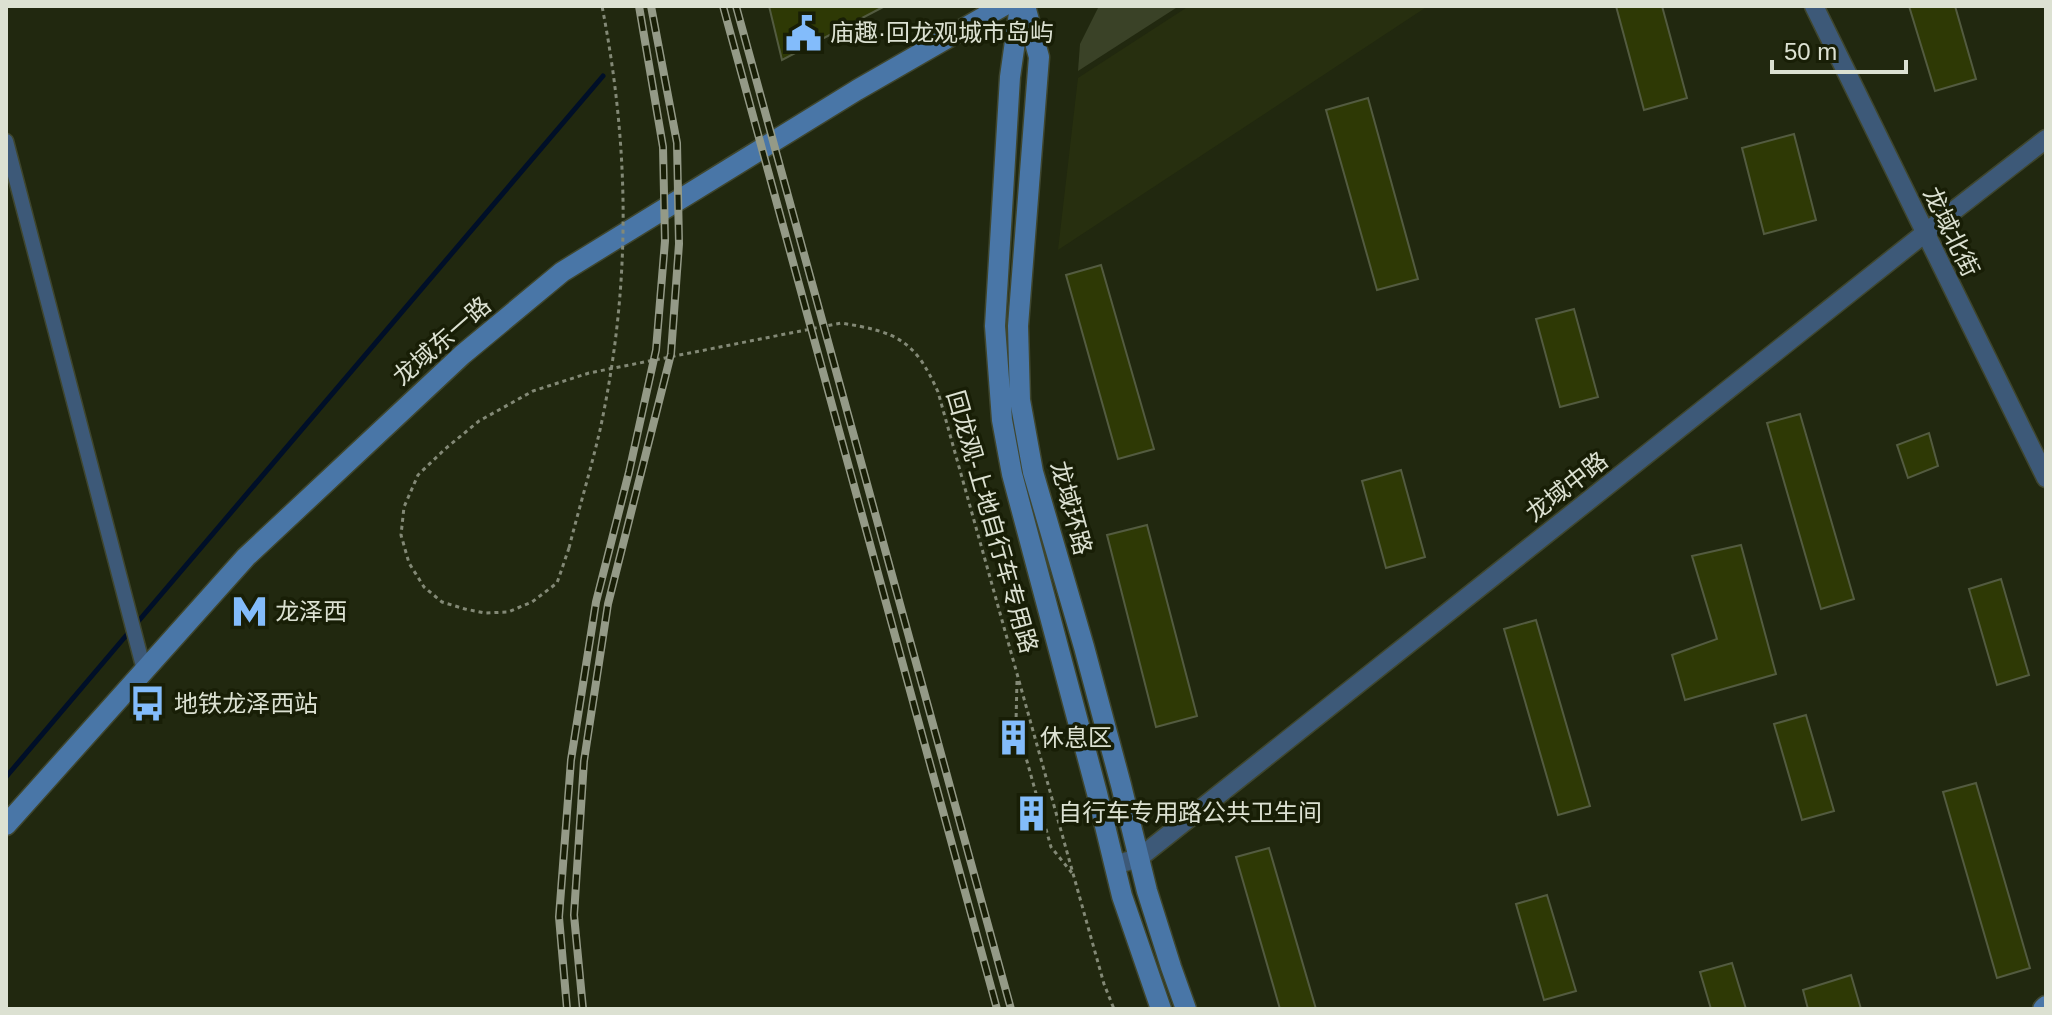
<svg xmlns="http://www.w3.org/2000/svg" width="2052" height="1015" font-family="Helvetica,'Noto Sans SC',sans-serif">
	<rect width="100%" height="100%" fill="#21280f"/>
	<path fill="#272f0f" d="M1189,6H1428L1058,250L1078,78Z"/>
	<path fill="#3a4227" d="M1099,6H1179L1078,71L1080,44Z"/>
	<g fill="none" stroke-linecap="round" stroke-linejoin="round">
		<path stroke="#000f28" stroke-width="5" d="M136,624L603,76
			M6,777L130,631"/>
	</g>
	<path fill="#2e3905" stroke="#535b40" stroke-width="2" d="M769,6H885L782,60Z
		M1616,6H1662L1687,98L1644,110Z
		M1909,6H1955L1976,79L1935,91Z
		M1368,98L1418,279L1377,290L1326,110Z
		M1794,134L1816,220L1764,234L1742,148Z
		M1101,265L1154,449L1118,459L1066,275Z
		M1574,309L1598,397L1560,407L1536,319Z
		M1800,414L1854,599L1821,609L1767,423Z
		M1929,433L1938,466L1908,478L1897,445Z
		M1401,470L1425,557L1386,568L1362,481Z
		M1147,525L1197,716L1156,727L1107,535Z
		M1741,545L1776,674L1685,700L1672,655L1717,639L1692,556Z
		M2001,579L2029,675L1997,685L1969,589Z
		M1536,620L1590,806L1558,815L1504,629Z
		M1806,715L1834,811L1802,820L1774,724Z
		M1976,783L2030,968L1997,978L1943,792Z
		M1269,848L1316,1009H1280L1236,857Z
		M1547,895L1576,991L1544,1000L1516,904Z
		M1732,963L1746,1009H1711L1700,972Z
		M1851,975L1861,1009H1808L1803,990Z"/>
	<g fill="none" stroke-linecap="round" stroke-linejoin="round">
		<defs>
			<path id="minor" d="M6,141L144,670"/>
			<path id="tertiary" d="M1814,6L2046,478
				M1114,865L1139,858L1925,233L2046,139"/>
			<path id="secondary" d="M1020,6L1010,77L995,326L1002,420L1012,474L1097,793L1122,896L1161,1009
				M1025,6L1039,57L1018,326L1020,400L1033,472L1084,647L1121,785L1147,891L1171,967L1186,1009
				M6,825L246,557L462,355L562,272L857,90L1003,6
				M2043,1009L2046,1006"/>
		</defs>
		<use href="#minor" stroke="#3f462e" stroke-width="17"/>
		<use href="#tertiary" stroke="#3f462e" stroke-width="21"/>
		<use href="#secondary" stroke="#3f462e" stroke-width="23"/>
		<path stroke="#838976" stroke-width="3" stroke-dasharray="4 4" stroke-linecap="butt" d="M569,548L557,583L532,602L508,612L485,613L465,609L442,602L424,587L409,563L401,535L404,507L418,475L445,449L479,421L533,391L589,373L841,323C897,332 915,340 938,392L1104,984L1114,1009
			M1017,681L1016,722L1051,847L1072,873"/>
		<use href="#minor" stroke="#3d5978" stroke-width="14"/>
		<use href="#tertiary" stroke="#3d5978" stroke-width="18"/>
		<use href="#secondary" stroke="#4976a7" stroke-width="20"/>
		<defs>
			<path id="rail" d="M723,6L997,1009
				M736,6L1011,1009
				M567,1009L559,917L571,760L596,602L629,472L656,350L665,241L663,147L639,6
				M583,1009L574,915L584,761L608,604L671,354L679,244L677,143L651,6"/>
		</defs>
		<use href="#rail" stroke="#949a87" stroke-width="8"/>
		<use href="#rail" stroke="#181e06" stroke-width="5" stroke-dasharray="15" stroke-linecap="butt"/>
		<path stroke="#838976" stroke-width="3" stroke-dasharray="4 4" stroke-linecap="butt" d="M569,548C579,508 591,469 600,430C631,286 630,150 602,6"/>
	</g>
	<defs>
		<symbol id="civic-bare" viewBox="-9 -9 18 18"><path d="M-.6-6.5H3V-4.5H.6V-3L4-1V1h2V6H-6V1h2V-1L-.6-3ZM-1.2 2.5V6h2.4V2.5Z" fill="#83bcfb" stroke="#181e06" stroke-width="2.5" paint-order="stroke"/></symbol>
		<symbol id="metro-bare" viewBox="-9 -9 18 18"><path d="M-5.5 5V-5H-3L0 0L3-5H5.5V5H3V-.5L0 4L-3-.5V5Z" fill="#83bcfb" stroke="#181e06" stroke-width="2.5" paint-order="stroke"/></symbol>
		<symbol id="bus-bare" viewBox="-9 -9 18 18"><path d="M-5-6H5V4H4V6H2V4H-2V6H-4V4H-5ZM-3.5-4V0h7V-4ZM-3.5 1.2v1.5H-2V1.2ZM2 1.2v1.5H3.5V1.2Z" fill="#83bcfb" stroke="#181e06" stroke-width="2.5" paint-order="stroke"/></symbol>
		<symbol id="building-bare" viewBox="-9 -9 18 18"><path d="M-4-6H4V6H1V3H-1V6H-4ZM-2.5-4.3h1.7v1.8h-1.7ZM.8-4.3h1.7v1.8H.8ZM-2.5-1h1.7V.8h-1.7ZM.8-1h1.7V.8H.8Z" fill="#83bcfb" stroke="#181e06" stroke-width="2.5" paint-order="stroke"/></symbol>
	</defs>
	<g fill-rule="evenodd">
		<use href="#civic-bare" x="778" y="8" width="51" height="51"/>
		<use href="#metro-bare" x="224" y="586" width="51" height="51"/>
		<use href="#bus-bare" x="122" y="678" width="51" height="51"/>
		<use href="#building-bare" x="988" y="712" width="51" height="51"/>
		<use href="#building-bare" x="1006" y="788" width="51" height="51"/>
	</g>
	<g text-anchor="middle" stroke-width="7" stroke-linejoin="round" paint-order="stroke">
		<g font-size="24" fill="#dce1d2" stroke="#181e06" text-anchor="start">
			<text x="830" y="41">庙趣·回龙观城市岛屿</text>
			<text x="275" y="620">龙泽西</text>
			<text x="174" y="712">地铁龙泽西站</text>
			<text x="1040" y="746">休息区</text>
			<text x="1058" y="821">自行车专用路公共卫生间</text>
		</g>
		<g font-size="24" fill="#dce1d2" stroke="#181e06">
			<text transform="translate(1951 232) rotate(64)" y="8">龙域北街</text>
			<text transform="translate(442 341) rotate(-41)" y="8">龙域东一路</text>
			<text transform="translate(1567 487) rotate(-38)" y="8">龙域中路</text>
			<text transform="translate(1071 508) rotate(75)" y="8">龙域环路</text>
			<text transform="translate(992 522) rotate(74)" y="8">回龙观-上地自行车专用路</text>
		</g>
	</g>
	<rect width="2052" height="1015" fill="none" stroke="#dce1d2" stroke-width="16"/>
	<path d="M1772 60v12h134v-12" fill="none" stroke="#dce1d2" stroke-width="4"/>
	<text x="1784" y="60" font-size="24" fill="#dce1d2" stroke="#181e06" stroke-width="6" paint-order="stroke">50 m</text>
</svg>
